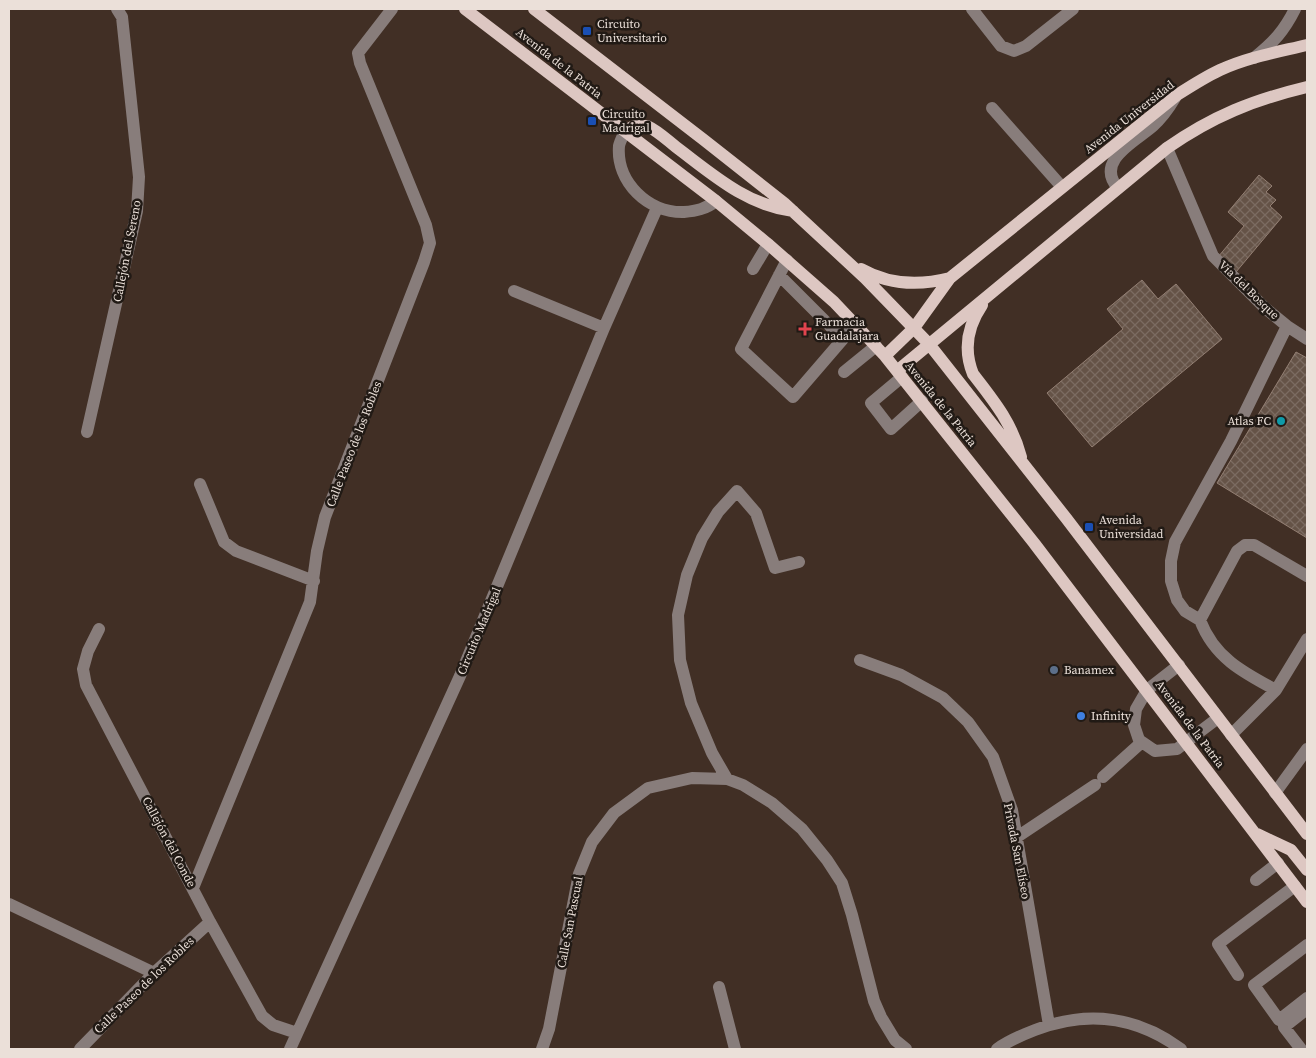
<svg xmlns="http://www.w3.org/2000/svg" width="1316" height="1058" font-family="'Source Serif 4',serif">
	<defs>
		<pattern id="building-cross-hatch" width="8" height="8" patternUnits="userSpaceOnUse" patternTransform="scale(1.25)"><rect width="8" height="8" fill="#655347"/><path d="M0 0l8 8M0 8l8-8" fill="none" stroke="#7b6b61"/></pattern>
	</defs>
	<rect width="100%" height="100%" fill="#412f25"/>
	<path fill="url(#building-cross-hatch)" stroke="#937f73" d="M1259,175L1272,186L1266,192L1276,200L1270,206L1282,217L1236,272L1218,257L1244,226L1228,212Z
		M1142,280L1158,299L1176,284L1222,339L1092,447L1047,393L1123,329L1107,309Z
		M1296,352L1307,358V538L1217,483Z"/>
	<g fill="none" stroke-linecap="round" stroke-linejoin="round">
		<path stroke="#887d7b" stroke-width="12" d="M972,9L1001,46L1014,51L1026,46L1073,9
			M1254,58C1274,42 1284,31 1295,9
			M992,108L1062,187
			M625,131C623,136 620,141 619,146C616,182 648,213 684,212C696,211 706,209 716,201
			M1167,148L1213,256L1265,308L1287,326L1307,339
			M1118,188C1094,161 1136,141 1153,126C1162,118 1169,108 1175,98
			M787,260L741,349L793,397L855,325
			M753,269L768,244
			M779,275L843,339
			M514,291L604,328
			M844,372L876,346
			M902,377L871,403L891,429L922,401
			M87,432L137,211L139,177L122,17L117,9
			M200,484L224,542L236,551L314,581
			M1200,620L1185,611L1177,600L1171,581V561L1175,542L1231,441L1287,326
			M99,629L88,651L83,669L86,685L210,922L262,1016L273,1025L297,1033
			M860,660L901,675L943,698L968,722L993,757L1012,810L1049,1025
			M1179,665L1147,690L1136,709L1134,725L1139,740L1155,751L1177,749L1218,718
			M1276,690C1242,672 1214,657 1200,620L1237,551L1245,545H1254L1307,576
			M1231,735L1276,690L1307,639
			M1103,777L1142,742
			M727,779L712,753L691,703L680,660L678,615L687,575L702,538L718,512L737,491L756,513L775,568L799,562
			M1275,793L1307,749
			M1017,837L1095,785
			M1256,880L1278,863
			M193,888L310,602L317,551L325,517L424,262L430,243L426,225L360,63L358,53L392,9
			M9,904L154,973
			M1307,945L1254,985L1279,1020L1307,998
			M1238,975L1218,944L1295,886
			M719,987L735,1049
			M80,1049L154,973L210,922
			M290,1049L460,676L604,328L657,208
			M542,1049L549,1029L579,874L592,842L614,813L648,788L692,778L727,779L743,785L772,803L802,829L827,860L842,883L852,915L874,1001L881,1017L895,1040L906,1049
			M997,1049C1008,1041 1022,1035 1035,1030C1087,1010 1136,1016 1181,1049
			M1301,1049L1284,1027L1307,1009"/>
		<path stroke="#ddc7c2" stroke-width="12" d="M465,9L716,201L768,244L834,302L885,356L1034,543L1307,902
			M534,9L704,140L784,203L865,278L929,344L1066,518L1307,834
			M625,131L634,126H647C658,131 667,140 676,147C712,174 746,205 793,211
			M861,269C889,285 919,286 950,278
			M982,305C967,327 963,349 973,374C994,401 1012,423 1021,457
			M885,356L914,328L950,278L1177,95C1191,86 1205,77 1220,70C1248,57 1278,52 1307,45
			M897,371L1167,148C1213,116 1253,100 1307,87
			M1257,834L1291,850L1307,870"/>
	</g>
	<g fill="#1a4fb4" stroke="#211a15" stroke-width="2">
		<rect x="582" y="26" width="10" height="10" rx="2.5"/>
		<rect x="587" y="116" width="10" height="10" rx="2.5"/>
		<rect x="1084" y="522" width="10" height="10" rx="2.5"/>
	</g>
	<path fill="#e0444e" stroke="#211a15" stroke-width="2" d="M802.5 321.5h5v5h5v5h-5v5h-5v-5h-5v-5h5z"/>
	<circle fill="#0f9aa8" stroke="#211a15" stroke-width="2" cx="1281" cy="421" r="5"/>
	<circle fill="#5c6f8a" stroke="#211a15" stroke-width="2" cx="1054" cy="670" r="5"/>
	<circle fill="#3f7fe0" stroke="#211a15" stroke-width="2" cx="1081" cy="716" r="5"/>
	<g text-anchor="middle" stroke-width="5" stroke-linejoin="round" paint-order="stroke">
		<g font-size="12" fill="#ebe0d9" stroke="#211a15" text-anchor="start">
			<text x="597" y="28">Circuito<tspan x="597" dy="14">Universitario</tspan></text>
			<text x="602" y="118">Circuito<tspan x="602" dy="14">Madrigal</tspan></text>
			<text x="815" y="326">Farmacia<tspan x="815" dy="14">Guadalajara</tspan></text>
			<text x="1271" y="425" text-anchor="end">Atlas FC</text>
			<text x="1099" y="524">Avenida<tspan x="1099" dy="14">Universidad</tspan></text>
			<text x="1064" y="674">Banamex</text>
			<text x="1091" y="720">Infinity</text>
		</g>
		<g font-size="12" fill="#ebe0d9" stroke="#211a15">
			<text transform="translate(559 63) rotate(38)" y="4">Avenida de la Patria</text>
			<text transform="translate(1129 117) rotate(-38)" y="4">Avenida Universidad</text>
			<text transform="translate(127 251) rotate(-79)" y="4">Callejón del Sereno</text>
			<text transform="translate(1249 290) rotate(44)" y="4">Vía del Bosque</text>
			<text transform="translate(941 404) rotate(51)" y="4">Avenida de la Patria</text>
			<text transform="translate(354 444) rotate(-69)" y="4">Calle Paseo de los Robles</text>
			<text transform="translate(479 631) rotate(-67)" y="4">Circuito Madrigal</text>
			<text transform="translate(1190 724) rotate(53)" y="4">Avenida de la Patria</text>
			<text transform="translate(169 842) rotate(62)" y="4">Callejón del Conde</text>
			<text transform="translate(1017 851) rotate(79)" y="4">Privada San Elíseo</text>
			<text transform="translate(570 922) rotate(-79)" y="4">Calle San Pascual</text>
			<text transform="translate(144 985) rotate(-44)" y="4">Calle Paseo de los Robles</text>
		</g>
	</g>
	<rect width="1316" height="1058" fill="none" stroke="#ebe0d9" stroke-width="20"/>
</svg>
